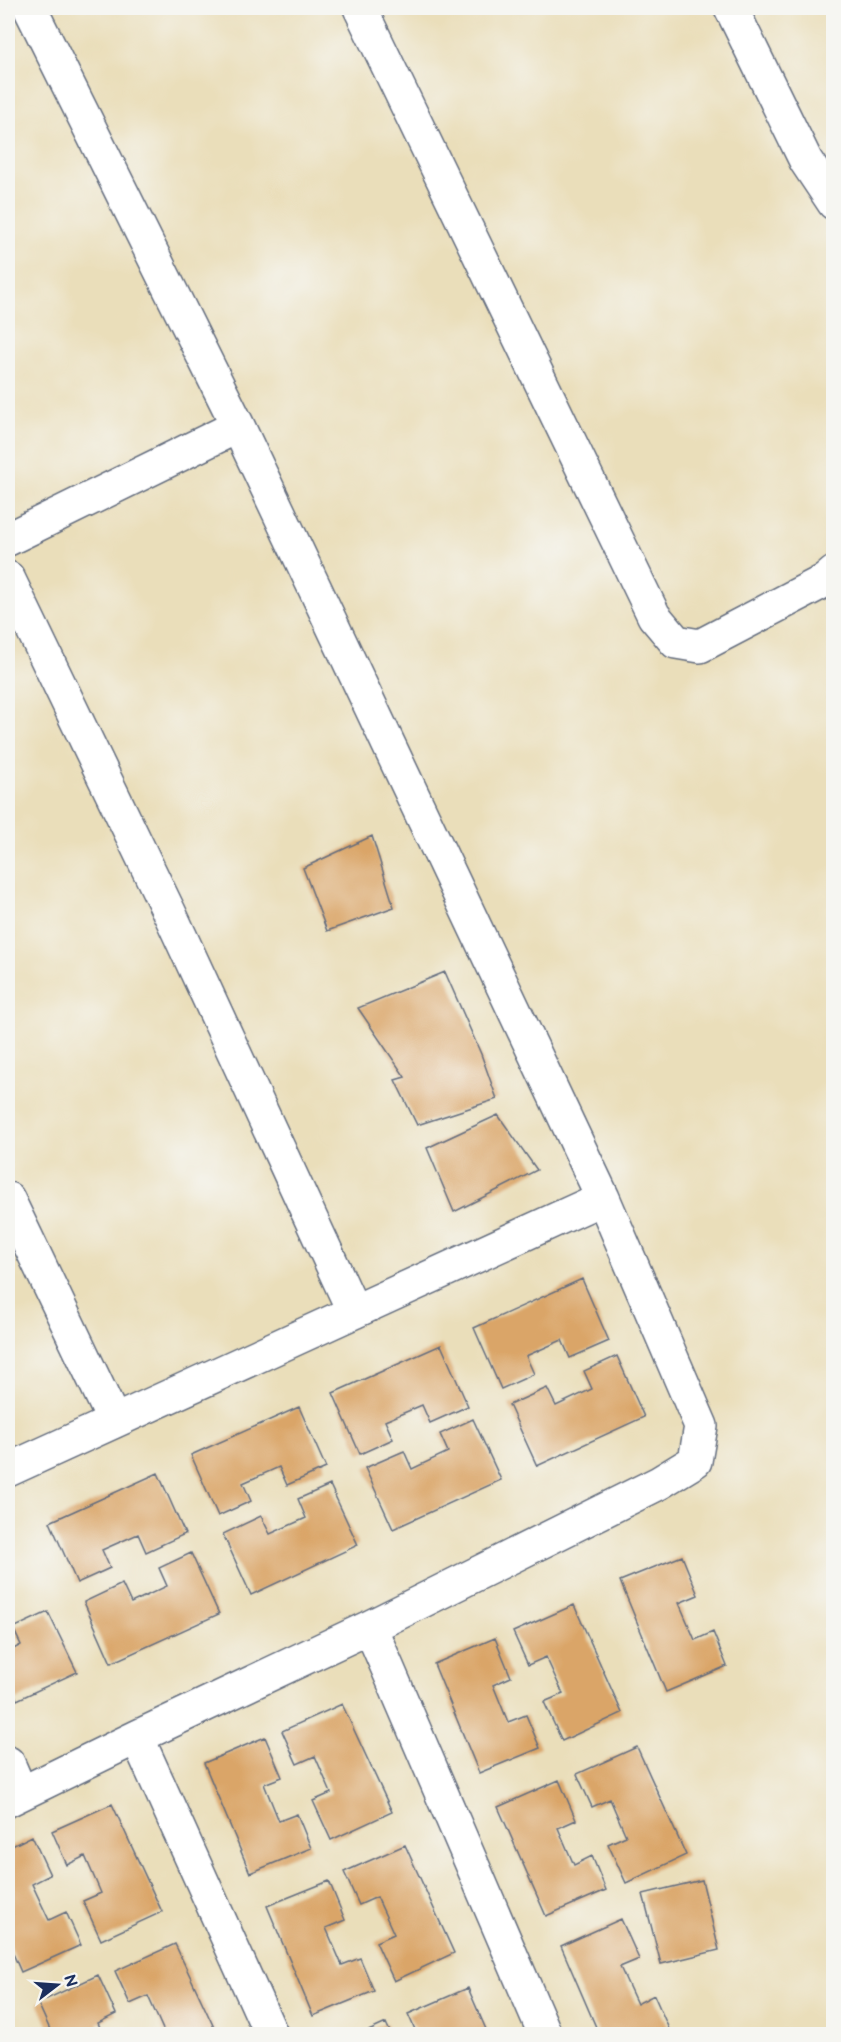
<svg xmlns="http://www.w3.org/2000/svg" width="841" height="2042" font-family="'Balsamiq Sans',sans-serif">
	<rect width="100%" height="100%" fill="#f6f6f2"/>
	<filter id="ink" filterUnits="userSpaceOnUse"><feTurbulence type="fractalNoise" baseFrequency=".0167" numOctaves="2"/><feDisplacementMap in="SourceGraphic" scale="12" xChannelSelector="R" yChannelSelector="G"/><feConvolveMatrix kernelMatrix="1 2 1 2 8 2 1 2 1" color-interpolation-filters="sRGB"/></filter>
	<filter id="wash" filterUnits="userSpaceOnUse"><feTurbulence type="fractalNoise" baseFrequency=".008" numOctaves="4" result="noise"/><feDisplacementMap in="SourceGraphic" scale="24" xChannelSelector="R" yChannelSelector="G"/><feGaussianBlur stdDeviation="1.35" result="paint"/><feColorMatrix in="noise" values="0 0 0 0 0 0 0 0 0 0 0 0 0 0 0 0 0 1.4 0 .05"/><feComposite in="paint" operator="in"/></filter>
	<g filter="url(#wash)">
		<rect width="100%" height="100%" fill="#eadeba"/>
		<g id="blocks">
			<path fill="#daa568" d="M372,836L394,907L327,931L303,868Z
				M445,972L481,1054L497,1099L417,1125L395,1080L405,1077L358,1008Z
				M498,1115L537,1170L454,1212L427,1148Z
				M582,1279L609,1341L570,1358L562,1340L526,1356L534,1374L501,1389L474,1328Z
				M441,1345L468,1406L430,1423L422,1405L385,1421L393,1439L360,1454L333,1393Z
				M617,1356L644,1417L537,1466L509,1405L547,1388L556,1406L592,1389L584,1371Z
				M299,1407L326,1468L287,1485L279,1467L243,1483L251,1501L218,1516L191,1455Z
				M473,1419L501,1480L393,1529L365,1468L404,1451L412,1469L448,1452L440,1434Z
				M158,1473L185,1534L146,1552L138,1534L102,1550L110,1568L77,1583L50,1522Z
				M330,1485L358,1545L251,1595L223,1534L261,1516L270,1534L306,1518L298,1499Z
				M191,1553L219,1614L111,1663L84,1602L122,1584L131,1603L167,1586L159,1568Z
				M682,1556L698,1595L679,1603L695,1640L713,1632L727,1666L666,1692L620,1581Z
				M574,1605L622,1713L562,1741L544,1702L563,1694L546,1657L528,1665L513,1632Z
				M48,1612L77,1672L17,1700L8,1679V1652L21,1645L13,1628Z
				M495,1638L511,1677L493,1685L508,1722L526,1715L540,1748L479,1773L434,1664Z
				M342,1704L392,1812L331,1840L313,1801L331,1793L315,1756L297,1764L282,1731Z
				M265,1737L282,1777L264,1784L279,1821L297,1814L311,1848L250,1873L204,1763Z
				M637,1747L686,1855L626,1883L608,1844L626,1836L610,1799L592,1807L577,1774Z
				M559,1780L576,1820L558,1828L574,1865L592,1856L606,1890L546,1916L498,1807Z
				M112,1804L162,1912L101,1940L83,1901L101,1893L85,1856L67,1865L52,1831Z
				M32,1836L50,1875L32,1884L49,1920L66,1912L81,1945L21,1972L8,1942V1848Z
				M405,1845L454,1953L394,1981L376,1942L394,1934L377,1897L359,1905L344,1872Z
				M702,1880L719,1950L661,1964L643,1894Z
				M329,1881L345,1920L326,1928L342,1965L360,1958L374,1991L313,2016L267,1906Z
				M621,1919L639,1959L620,1967L637,2004L654,1995L669,2029L657,2034H599L561,1946Z
				M175,1944L217,2034H165L148,1996L130,2004L115,1971Z
				M98,1975L116,2014L98,2023L103,2034H52L38,2003Z
				M468,1988L488,2034H417L408,2014Z
				M386,2023L391,2034H362Z"/>
		</g>
	</g>
	<g filter="url(#ink)">
		<use href="#blocks" fill-opacity="0" stroke="#636c7e" stroke-width="1.5"/>
		<g fill="none" stroke-linecap="round" stroke-linejoin="round">
			<defs>
				<path id="street" d="M360,8L654,616L676,642L700,646L826,580L834,573
					M731,8L806,161L834,203
					M8,539L238,426
					M8,578L170,914L354,1312
					M8,1199L114,1421
					M8,1470L603,1198
					M370,1627L545,2034
					M137,1737L271,2034
					M8,1763L21,1793
					M8,1800L137,1737L370,1627L659,1483L695,1461L701,1426L603,1198L238,426L30,8"/>
			</defs>
			<use href="#street" stroke="#636c7e" stroke-width="36"/>
			<use href="#street" stroke="#fff" stroke-width="33"/>
		</g>
	</g>
	<rect width="841" height="2042" fill="none" stroke="#f6f6f2" stroke-width="30"/>
	<g transform="translate(57 1985) rotate(73)" stroke="#f6f6f2" stroke-width="4.5" paint-order="stroke">
	<path d="M0-4.5L10 22L0 15L-10 22Z" fill="#1b2f5e"/>
	<text y="-9" font-size="16" font-weight="bold" text-anchor="middle" fill="#1b2f5e">N</text>
	</g>
</svg>
